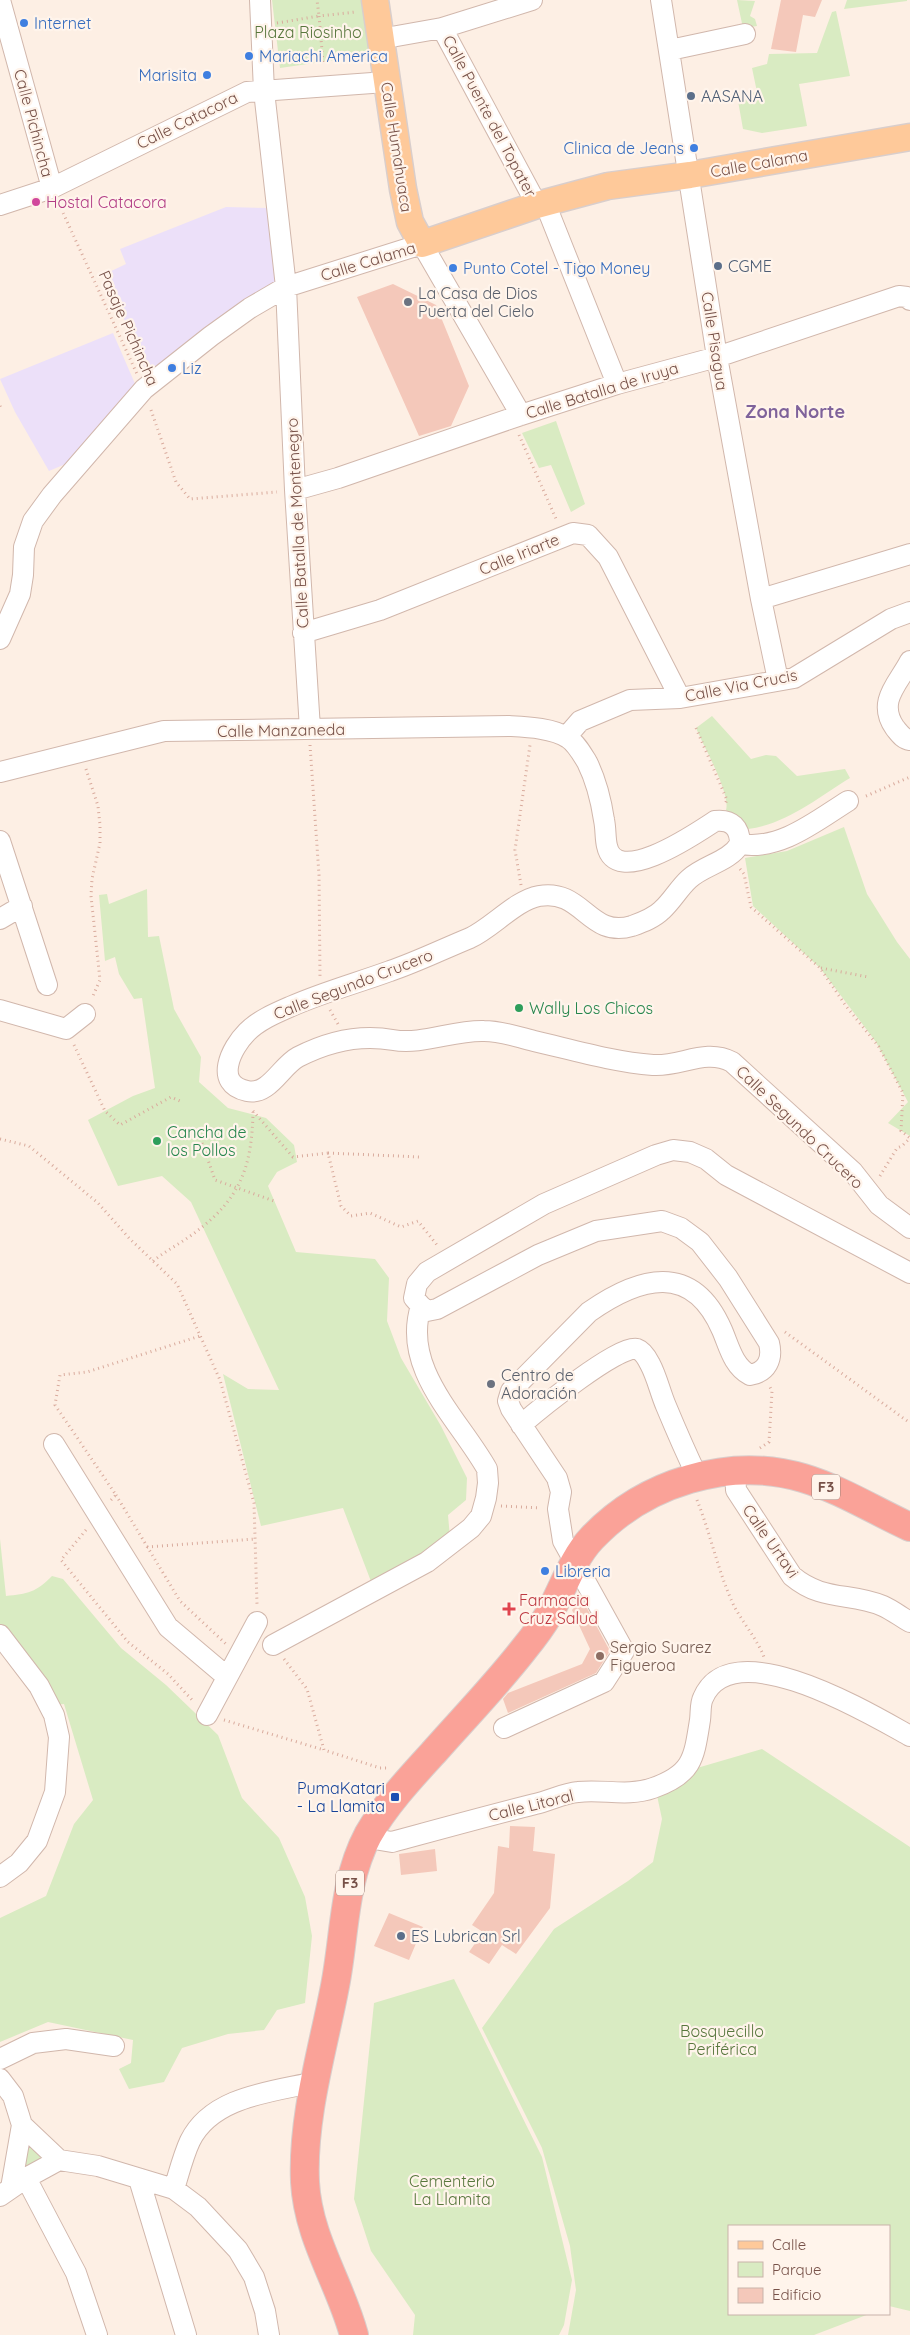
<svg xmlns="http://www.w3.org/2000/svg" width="910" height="2335" font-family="Quicksand,sans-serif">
	<rect width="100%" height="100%" fill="#fdefe4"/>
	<path fill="#ece0f9" d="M226,207L270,208L276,287L151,373L146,371L105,274L126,264L120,249Z
		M113,333L136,386L75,460L49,471L15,412L0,379Z"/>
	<path fill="#d9ebc2" d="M272,0H365L370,55L280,68Z
		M737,0L755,1L750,16L755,19L757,26L743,28Z
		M847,0H907V1L844,9Z
		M836,11L850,76L799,84L807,126L762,133L743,129L737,95L757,92L752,68L767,64L769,54L817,53L832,12Z
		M556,421L585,504L571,512L551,465L539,468L522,433Z
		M712,716L751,759L766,755L776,756L797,776L845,769L850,778C817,798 787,824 748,829L726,810C731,794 703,745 696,728Z
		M844,827L867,894L897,942L910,959V1136L888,1123L908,1102L876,1042L820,968L753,906L745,858L787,851Z
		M147,889L148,937L159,936L174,1009L201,1057L199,1082L228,1108L266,1118L294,1145L297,1162L277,1172L268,1186L296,1252L375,1259L389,1278L387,1321L401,1358L441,1426L467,1478L466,1500L448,1515L450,1538L372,1584L343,1508L261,1526L223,1374L248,1389L279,1390L191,1202L162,1176L118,1186L88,1120L133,1096L155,1088L142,998L134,999L119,974L115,957L105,961L99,895L107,894L109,904Z
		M0,1539L6,1596C27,1594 37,1592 52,1576L63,1579L121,1648L166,1685L218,1735L242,1798L279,1838L305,1897L312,1936L305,2003L277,2010L264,2030L228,2034L182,2048L164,2082L129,2089L119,2069L131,2063L133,2040L48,2022L0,2042V1918L46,1896L74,1824L93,1800L64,1704L46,1706L0,1637Z
		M762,1749L910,1847V2311L889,2306V2226H729V2314H869L814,2335H568L576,2290L570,2246L542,2148L482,2028L554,1929L628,1881L653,1862L662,1819L655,1786L697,1768Z
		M454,1979L542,2157L572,2280L564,2325L559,2335H413L415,2315L371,2251L354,2199L374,2003Z
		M25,2139L47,2159L24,2169Z"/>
	<path fill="#f4c8ba" d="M781,0H822L815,17L803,15L796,52L771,49Z
		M393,284L436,305L469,386L451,426L419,436L357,297Z
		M582,1599L610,1651L596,1673L508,1713L503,1699L508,1693L582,1664L590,1649L572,1610Z
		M510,1826L535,1827L533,1851L555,1854L550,1908L516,1954L502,1945L489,1964L469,1952L483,1932L472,1925L494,1893L498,1846L509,1848Z
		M435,1849L437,1871L401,1875L399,1854Z
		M389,1913L423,1927L409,1960L374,1946Z"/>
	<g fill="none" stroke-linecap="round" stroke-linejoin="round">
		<defs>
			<path id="minor" d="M0,0L52,188
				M260,0L264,91L286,287L295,490L310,729
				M661,0L717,357L761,599L778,680
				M442,28L537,205
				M380,39L442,28L532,0
				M670,50L745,34
				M545,203L617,384
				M0,205L52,188L247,92L386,82
				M295,490L338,478L521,415L617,384L717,357L899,296L907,297L910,300
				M761,599L910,554
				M303,633L380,610L573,533L588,535L608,557L680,698
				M0,639L20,594L23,575L24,547L33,521L52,495L144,389L211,336L250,308L286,287L422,244L521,415
				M910,661C899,683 876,701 895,728C900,734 903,739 910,740
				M567,736L580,721L630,700L680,698L794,678L891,619L910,612
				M0,772L164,731L509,726C527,727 553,728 568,738C576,743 582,754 587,762C596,780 601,800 604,820C606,829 605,838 607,846C616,889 698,832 715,821C732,819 740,828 740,844C729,862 704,865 689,879C679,888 672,901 662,910C654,918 643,922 632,926C589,939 583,888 539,896C516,900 492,928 470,938C443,949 417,962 390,971C357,983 324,992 292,1006C276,1013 259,1020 247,1032C231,1048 213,1084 247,1091C269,1096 281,1066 298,1057C327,1042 360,1034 393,1040C423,1045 453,1030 484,1031C502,1031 517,1037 534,1041C573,1050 613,1062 653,1065C681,1067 705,1048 732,1062L853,1172L879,1205L910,1228
				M0,841L47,985
				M740,844C780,851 816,821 848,801
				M0,919L22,906
				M0,1010L66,1029L85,1014
				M521,1425C537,1411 619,1344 637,1349C643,1351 647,1358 650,1364C657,1377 660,1392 666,1406C676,1430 686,1453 697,1476
				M54,1444L168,1627L226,1676
				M735,1471L736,1490L792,1576C823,1602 850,1592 883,1606C892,1610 901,1617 910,1622
				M0,1635L39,1686L54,1715L59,1737L55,1792L37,1841L19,1863L0,1877
				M273,1645L427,1562L471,1528L481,1516L486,1498L488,1483L487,1469C459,1419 401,1369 421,1306
				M207,1715L257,1622
				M504,1728L604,1682L624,1651L563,1541L558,1509L561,1492L557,1478L511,1409L508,1401L511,1391L589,1312C639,1277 692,1261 722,1330C729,1346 733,1366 750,1375C767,1372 773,1359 769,1343L728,1278L700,1242L681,1228L662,1221L596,1231L538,1255L437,1309L427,1311L421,1306L414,1298L417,1284L427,1272L544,1204L656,1155L673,1150L690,1152L706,1159L726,1175L910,1273
				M369,1833L380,1840L392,1842C440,1829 487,1816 535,1804C549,1801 564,1793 578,1792C603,1789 628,1797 653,1788C693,1774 694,1758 700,1720C701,1713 700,1704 703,1698C732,1630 872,1715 910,1736
				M0,2059L33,2043L66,2039L114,2046
				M0,2079L13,2096L22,2125L59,2160
				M26,2178L76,2273L97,2335
				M139,2179L186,2335
				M11,2188L22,2125
				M174,2189C179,2173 183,2156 190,2141C212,2096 272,2092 315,2082
				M0,2196L26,2178L59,2160L98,2166L174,2189L198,2207L238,2250L254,2277L265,2311L269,2335"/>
			<path id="major" d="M375,0L403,189L410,222L422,244L537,205L608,186L690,175L910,137"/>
			<path id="highway" d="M354,2335C340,2283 308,2238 305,2182C302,2117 323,2049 335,1986C345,1935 343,1882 368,1835C385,1805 411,1777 434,1752C464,1718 496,1685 524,1649C533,1638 542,1626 549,1614C563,1589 572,1559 592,1538C644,1483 729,1456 803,1478C840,1489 875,1511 910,1527"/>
		</defs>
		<use href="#minor" stroke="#d1b7ac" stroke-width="22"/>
		<use href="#major" stroke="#d9cecc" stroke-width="29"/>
		<use href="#highway" stroke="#d9cecc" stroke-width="30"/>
		<path stroke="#d9ab9d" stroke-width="3" stroke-dasharray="1 4" stroke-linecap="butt" d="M277,23L319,16L317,0
			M323,62L319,16L356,12
			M59,204L137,374
			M0,406L2,410
			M151,410L176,482L190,499L277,492
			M519,435L557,521
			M696,728L727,800L725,804
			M310,745L319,875L320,976
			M86,769L98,806L100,825V843L92,879L91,896L100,980L92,998
			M866,796L910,777
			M740,869L744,874L751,907L820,968L846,1006L879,1047L903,1093L901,1131L910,1138
			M521,885L515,850L530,745
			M821,968L868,977
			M330,1010L338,1024
			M74,1045L105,1111L120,1125L171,1097L180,1101
			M253,1111L293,1157L328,1153L341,1206L351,1216L370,1213L401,1227L418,1221L437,1245
			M0,1139L29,1146L98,1203L130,1239L177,1284L220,1380L254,1503L257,1604
			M202,1143L215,1180L274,1201
			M328,1153L420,1157
			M880,1176L897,1148L902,1146L910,1138
			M153,1261C167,1250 183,1242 197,1231C241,1198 252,1165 253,1112
			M785,1332L910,1423
			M760,1448L769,1442L772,1391L770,1387
			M116,1495L180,1601L226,1644
			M111,1500L116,1495L55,1405L60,1375L87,1372L200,1336
			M697,1500C711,1535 718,1572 734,1606C743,1623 757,1639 764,1657
			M501,1506L540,1508
			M86,1530L61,1560L128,1642L168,1674L194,1702
			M147,1547L255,1539
			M284,1659L307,1689L324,1750L380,1768H390
			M224,1720L324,1750"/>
		<use href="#minor" stroke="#fff" stroke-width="20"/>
		<use href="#major" stroke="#fec99a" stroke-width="26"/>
		<use href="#highway" stroke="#faa298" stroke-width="28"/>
	</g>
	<g fill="#3f7fe0" stroke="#fff4eb" stroke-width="2">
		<circle cx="24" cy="23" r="5"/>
		<circle cx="249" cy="56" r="5"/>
		<circle cx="207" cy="75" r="5"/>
		<circle cx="694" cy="148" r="5"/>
		<circle cx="453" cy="268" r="5"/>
		<circle cx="172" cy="368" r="5"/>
		<circle cx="545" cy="1571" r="5"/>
	</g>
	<g fill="#5c6f8a" stroke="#fff4eb" stroke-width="2">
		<circle cx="691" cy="96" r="5"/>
		<circle cx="718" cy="266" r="5"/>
		<circle cx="401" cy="1936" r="5"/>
	</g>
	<circle fill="#d1479c" stroke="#fff4eb" stroke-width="2" cx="36" cy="202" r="5"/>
	<g fill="#6b7280" stroke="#fff4eb" stroke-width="2">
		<circle cx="408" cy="302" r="5"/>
		<circle cx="491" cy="1384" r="5"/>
	</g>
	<g fill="#2e9e5b" stroke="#fff4eb" stroke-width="2">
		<circle cx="519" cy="1008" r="5"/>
		<circle cx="157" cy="1141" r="5"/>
	</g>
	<path fill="#e0444e" stroke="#fff4eb" stroke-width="2" d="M506.5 1601.5h5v5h5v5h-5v5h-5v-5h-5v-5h5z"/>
	<circle fill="#8d6e63" stroke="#fff4eb" stroke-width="2" cx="600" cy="1656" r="5"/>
	<rect fill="#1a4fb4" stroke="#fff4eb" stroke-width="2" x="390" y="1792" width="10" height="10" rx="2.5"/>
	<g text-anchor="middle" stroke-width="4.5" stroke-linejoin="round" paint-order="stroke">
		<g fill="#fff4eb" stroke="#a08279" stroke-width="1">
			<rect x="812" y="1474.5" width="28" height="25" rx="4"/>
			<rect x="336" y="1870.5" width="28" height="25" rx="4"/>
		</g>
		<g font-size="15" font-weight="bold" fill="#775148">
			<text x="826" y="1492">F3</text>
			<text x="350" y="1888">F3</text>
		</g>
		<g font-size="16" fill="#366cbe" stroke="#fff4eb" text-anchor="start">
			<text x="34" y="29">Internet</text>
			<text x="259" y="62">Mariachi America</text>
			<text x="197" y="81" text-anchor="end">Marisita</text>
			<text x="684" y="154" text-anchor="end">Clinica de Jeans</text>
			<text x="463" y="274">Punto Cotel - Tigo Money</text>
			<text x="182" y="374">Liz</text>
			<text x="555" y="1577">Libreria</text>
		</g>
		<g font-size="16" fill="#58773d" stroke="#fff4eb">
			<text x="308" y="38">Plaza Riosinho</text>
			<text x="722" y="2037">Bosquecillo<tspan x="722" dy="18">Periférica</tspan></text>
			<text x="452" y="2187">Cementerio<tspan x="452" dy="18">La Llamita</tspan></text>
		</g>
		<g font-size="16" fill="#4e5e75" stroke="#fff4eb" text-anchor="start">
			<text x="701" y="102">AASANA</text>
			<text x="728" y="272">CGME</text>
			<text x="411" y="1942">ES Lubrican Srl</text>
		</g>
		<g font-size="16" fill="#775148" stroke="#fff4eb">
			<text transform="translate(490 116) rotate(62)" y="6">Calle Puente del Topater</text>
			<text transform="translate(187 120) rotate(-26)" y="6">Calle Catacora</text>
			<text transform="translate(34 123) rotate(75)" y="6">Calle Pichincha</text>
			<text transform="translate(397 147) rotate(81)" y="6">Calle Humahuaca</text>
			<text transform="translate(759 163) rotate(-10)" y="6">Calle Calama</text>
			<text transform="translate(368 261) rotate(-17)" y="6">Calle Calama</text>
			<text transform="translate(129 328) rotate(66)" y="6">Pasaje Pichincha</text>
			<text transform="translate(715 341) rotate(81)" y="6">Calle Pisagua</text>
			<text transform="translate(602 390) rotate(-17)" y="6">Calle Batalla de Iruya</text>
			<text transform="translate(297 523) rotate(-93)" y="6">Calle Batalla de Montenegro</text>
			<text transform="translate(519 554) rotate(-22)" y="6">Calle Iriarte</text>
			<text transform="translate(741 685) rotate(-11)" y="6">Calle Via Crucis</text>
			<text transform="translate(281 730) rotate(-1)" y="6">Calle Manzaneda</text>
			<text transform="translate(353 984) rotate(-21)" y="6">Calle Segundo Crucero</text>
			<text transform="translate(800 1127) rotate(44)" y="6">Calle Segundo Crucero</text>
			<text transform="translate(771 1541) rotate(55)" y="6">Calle Urtavi</text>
			<text transform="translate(531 1805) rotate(-14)" y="6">Calle Litoral</text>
		</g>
		<g font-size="16" fill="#b23c85" stroke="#fff4eb" text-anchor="start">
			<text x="46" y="208">Hostal Catacora</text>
		</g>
		<g font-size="16" fill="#5b616d" stroke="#fff4eb" text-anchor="start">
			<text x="418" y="299">La Casa de Dios<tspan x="418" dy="18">Puerta del Cielo</tspan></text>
			<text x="501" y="1381">Centro de<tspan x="501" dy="18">Adoración</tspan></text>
		</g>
		<g font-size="16" fill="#27864d" stroke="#fff4eb" text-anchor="start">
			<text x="529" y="1014">Wally Los Chicos</text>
			<text x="167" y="1138">Cancha de<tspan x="167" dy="18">los Pollos</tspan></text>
		</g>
		<g font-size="16" fill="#be3a42" stroke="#fff4eb" text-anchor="start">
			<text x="519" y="1606">Farmacia<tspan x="519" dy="18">Cruz Salud</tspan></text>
		</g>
		<g font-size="16" fill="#785e54" stroke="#fff4eb" text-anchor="start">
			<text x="610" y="1653">Sergio Suarez<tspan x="610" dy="18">Figueroa</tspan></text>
		</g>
		<g font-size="16" fill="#164399" stroke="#fff4eb" text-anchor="end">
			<text x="385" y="1794">PumaKatari<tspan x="385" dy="18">- La Llamita</tspan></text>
		</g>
		<g font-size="18" font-weight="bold" fill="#7f639b" stroke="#fff4eb">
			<text x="795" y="418">Zona Norte</text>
		</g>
	</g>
	<rect x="728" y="2225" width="162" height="90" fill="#fff4eb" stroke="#c9b3aa"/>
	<rect x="738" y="2241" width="25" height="8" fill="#fec99a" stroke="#c9b3aa"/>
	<text x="772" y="2250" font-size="15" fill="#775148">Calle</text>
	<rect x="738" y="2262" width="25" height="15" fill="#d9ebc2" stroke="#c9b3aa"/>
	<text x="772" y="2275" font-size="15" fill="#775148">Parque</text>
	<rect x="738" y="2288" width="25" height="15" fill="#f4c8ba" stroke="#c9b3aa"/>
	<text x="772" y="2300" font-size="15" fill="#775148">Edificio</text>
</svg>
